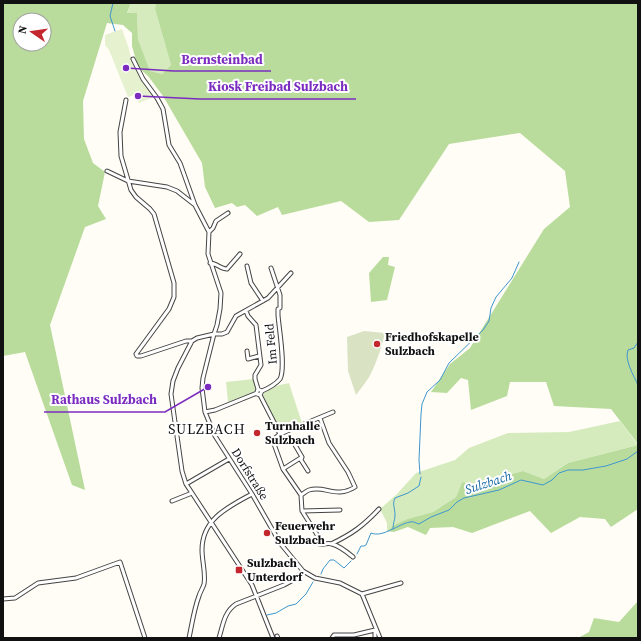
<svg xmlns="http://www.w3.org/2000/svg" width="641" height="641" font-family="'Source Serif 4',serif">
	<rect width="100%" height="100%" fill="#fffdf5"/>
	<path fill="#d5ebbd" d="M131,3H156L155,9L171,65L162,74L150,71L138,39L137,13L127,14Z
		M254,379L256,389L255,391L228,402L226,382Z
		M289,383L302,423L284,431L279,430L263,395C267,387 281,385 289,383Z
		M620,421L638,445L568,463L544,479L523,471L500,477L486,487L462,482L456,497L433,512L407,519L394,525L387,531V523L380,509L397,494L416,473L455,460L469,448L508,433L569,432Z"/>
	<path fill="#b9dc9c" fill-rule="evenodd" d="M3,3H131L127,13H137L138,39L150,71L162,74L171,65L155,9L156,3H638V444L611,409L554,406L546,382H510L507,396L471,410L468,380L461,378L447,393L431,392L450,364L470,348L544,229L570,207L565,171L520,133L449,144L399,220L369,222L341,201L282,215L278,207L257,216L245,205L237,207L232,203L215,208L205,187L202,163L163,96L148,76L138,67L132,46V33L123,25L107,23L83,101L84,139L93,163L105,172L98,206L106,219L85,227L50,325L85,490L72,485L25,352L3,356ZM20,20H44V44H20Z
		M383,257H389L388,265L395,267L387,300L371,302L369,273Z
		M638,445V509L611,527L605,519L580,517L551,533L530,511L472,533L453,527L430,528L426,535L408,527L394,532L387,531L394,525L407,519L433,512L456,497L462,482L486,487L500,477L523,471L544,479L568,463Z
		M638,601V638H578L589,632L594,618L619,622Z"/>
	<path fill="#d9e3c4" d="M364,331L385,333C382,346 374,372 365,383C362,387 359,391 356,395L348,371L347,337Z"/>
	<path fill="#e6f2cf" d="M122,29L129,49L131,58L141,78L154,97L139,103L134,95L128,97L109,50L105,45V35Z"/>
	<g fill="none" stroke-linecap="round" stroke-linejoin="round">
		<path stroke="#3f96cf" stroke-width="1" d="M113,3L110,16L115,31
			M638,342L634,348L628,350C624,360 634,376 638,385
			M420,474L419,460L421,414L422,404L427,392L440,380L449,363L483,330L489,321L491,308L496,297L512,278L519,262
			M393,529C393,523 395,520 395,515C395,508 392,504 395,498L408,493L419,486L421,477
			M357,554L361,546H364L366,545L371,533C383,538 398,524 410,522C413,521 416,523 419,524L431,517L449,510L457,502L464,498L499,490L521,480L543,485L552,480L559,473L568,470H583L606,466L627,459L638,451
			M321,574L323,569L330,560H334L344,568L351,561
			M267,615L276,613L288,606L296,604L306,594L313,582"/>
		<defs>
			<path id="minor" d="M133,59L143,79L157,98L163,109L169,145L180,163L195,205L209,232L208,254L221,293L220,309L217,325L214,334L203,378L202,388L205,412L215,436L252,494L280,543L303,571L315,578L340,583L362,594L380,638
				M126,100L120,132L121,156L131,190L136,197L150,209L154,214L174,283V297L169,309L136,354L137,356H141L186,341H192
				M107,171L128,181L167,187L177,191L195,205
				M209,232L213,228L216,221L228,213
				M210,263C216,263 221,269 227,269L240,254
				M247,266L251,283L263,301
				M246,311L248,316L256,325L261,365L255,375V379L258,389
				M247,351L248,359L259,356
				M262,391C269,388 275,385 280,379C286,368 279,329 278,315V309L280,308V295L271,268
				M260,395L262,391L258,389L257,392V394L260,395L280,434
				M205,412L215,410L257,393
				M295,445L302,457L301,460L308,471
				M283,469L302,457
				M186,484L229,459
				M301,495C303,494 306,491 309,490C325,485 336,499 355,487L348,472L329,443L320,418
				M172,501L192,493
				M302,511L340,510
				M280,543C297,535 306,543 322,544C326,544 329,543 332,544C340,546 347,552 353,557
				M323,544L302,511L301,495L283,469L274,444V439L280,434L333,412
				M331,544C352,534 363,526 379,509
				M362,594L401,583
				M3,599L15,598L38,583L76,578L120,562L145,638
				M277,636L278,638
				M189,638C192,624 194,609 199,596C200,592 203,588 204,584C206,574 202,561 202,550C202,519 228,507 252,494
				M219,638C223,625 224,612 236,604L284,585L295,579L303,571
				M273,638L252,585L192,493L186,484L182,471L171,394L173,381L178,368L192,341L197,338L214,334H222L227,332L236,316L268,298L291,273
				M332,638L334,635H354L375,630V638"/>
		</defs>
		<use href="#minor" stroke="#444" stroke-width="5"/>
		<use href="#minor" stroke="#fff" stroke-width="3"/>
	</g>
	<g fill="#c4262e" stroke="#fff" stroke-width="1.5">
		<circle cx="377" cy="344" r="4"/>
		<circle cx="257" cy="433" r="4"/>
		<circle cx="267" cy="533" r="4"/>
		<rect x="235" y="566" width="8" height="8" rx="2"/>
	</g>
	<g text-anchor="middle" stroke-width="4" stroke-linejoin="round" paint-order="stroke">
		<g font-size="12" font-weight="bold" fill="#111" stroke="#fff" text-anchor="start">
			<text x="385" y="341">Friedhofskapelle<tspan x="385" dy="14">Sulzbach</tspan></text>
			<text x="265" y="430">Turnhalle<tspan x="265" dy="14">Sulzbach</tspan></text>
			<text x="275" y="530">Feuerwehr<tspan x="275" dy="14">Sulzbach</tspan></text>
			<text x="247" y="567">Sulzbach<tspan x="247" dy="14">Unterdorf</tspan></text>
		</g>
		<g font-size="12" fill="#111" stroke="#fff">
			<text transform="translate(271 344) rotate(-95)" y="4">Im Feld</text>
			<text transform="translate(250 474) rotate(58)" y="4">Dorfstraße</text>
		</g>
		<g font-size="13" font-style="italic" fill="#1768a6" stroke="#fff">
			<text transform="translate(488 482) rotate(-18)" y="5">Sulzbach</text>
		</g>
		<g font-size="14" letter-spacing="1" fill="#111" stroke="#fff">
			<text x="207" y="434">SULZBACH</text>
		</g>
	</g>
	<path fill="none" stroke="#7b2cbf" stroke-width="1.5" d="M126 68L174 71H271M138 96L200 99H356M208 387L165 412H44"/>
	<g fill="#7b2cbf" stroke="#fff" stroke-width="1.5">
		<circle cx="126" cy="68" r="4"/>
		<circle cx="138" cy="96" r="4"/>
		<circle cx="208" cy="387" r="4"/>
	</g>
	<g font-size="13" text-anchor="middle" font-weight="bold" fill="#7b2cbf" stroke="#fff" stroke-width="4" stroke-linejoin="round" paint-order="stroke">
		<text x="222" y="64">Bernsteinbad</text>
		<text x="278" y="91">Kiosk Freibad Sulzbach</text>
		<text x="104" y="404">Rathaus Sulzbach</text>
	</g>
	<rect width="641" height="641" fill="none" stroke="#111111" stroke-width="8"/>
	<g transform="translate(32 32) rotate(283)"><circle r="19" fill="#ffffff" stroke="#a0a0a0"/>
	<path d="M0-3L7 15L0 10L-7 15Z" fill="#c4262e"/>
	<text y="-6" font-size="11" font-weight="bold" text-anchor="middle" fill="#111111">N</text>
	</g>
</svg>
